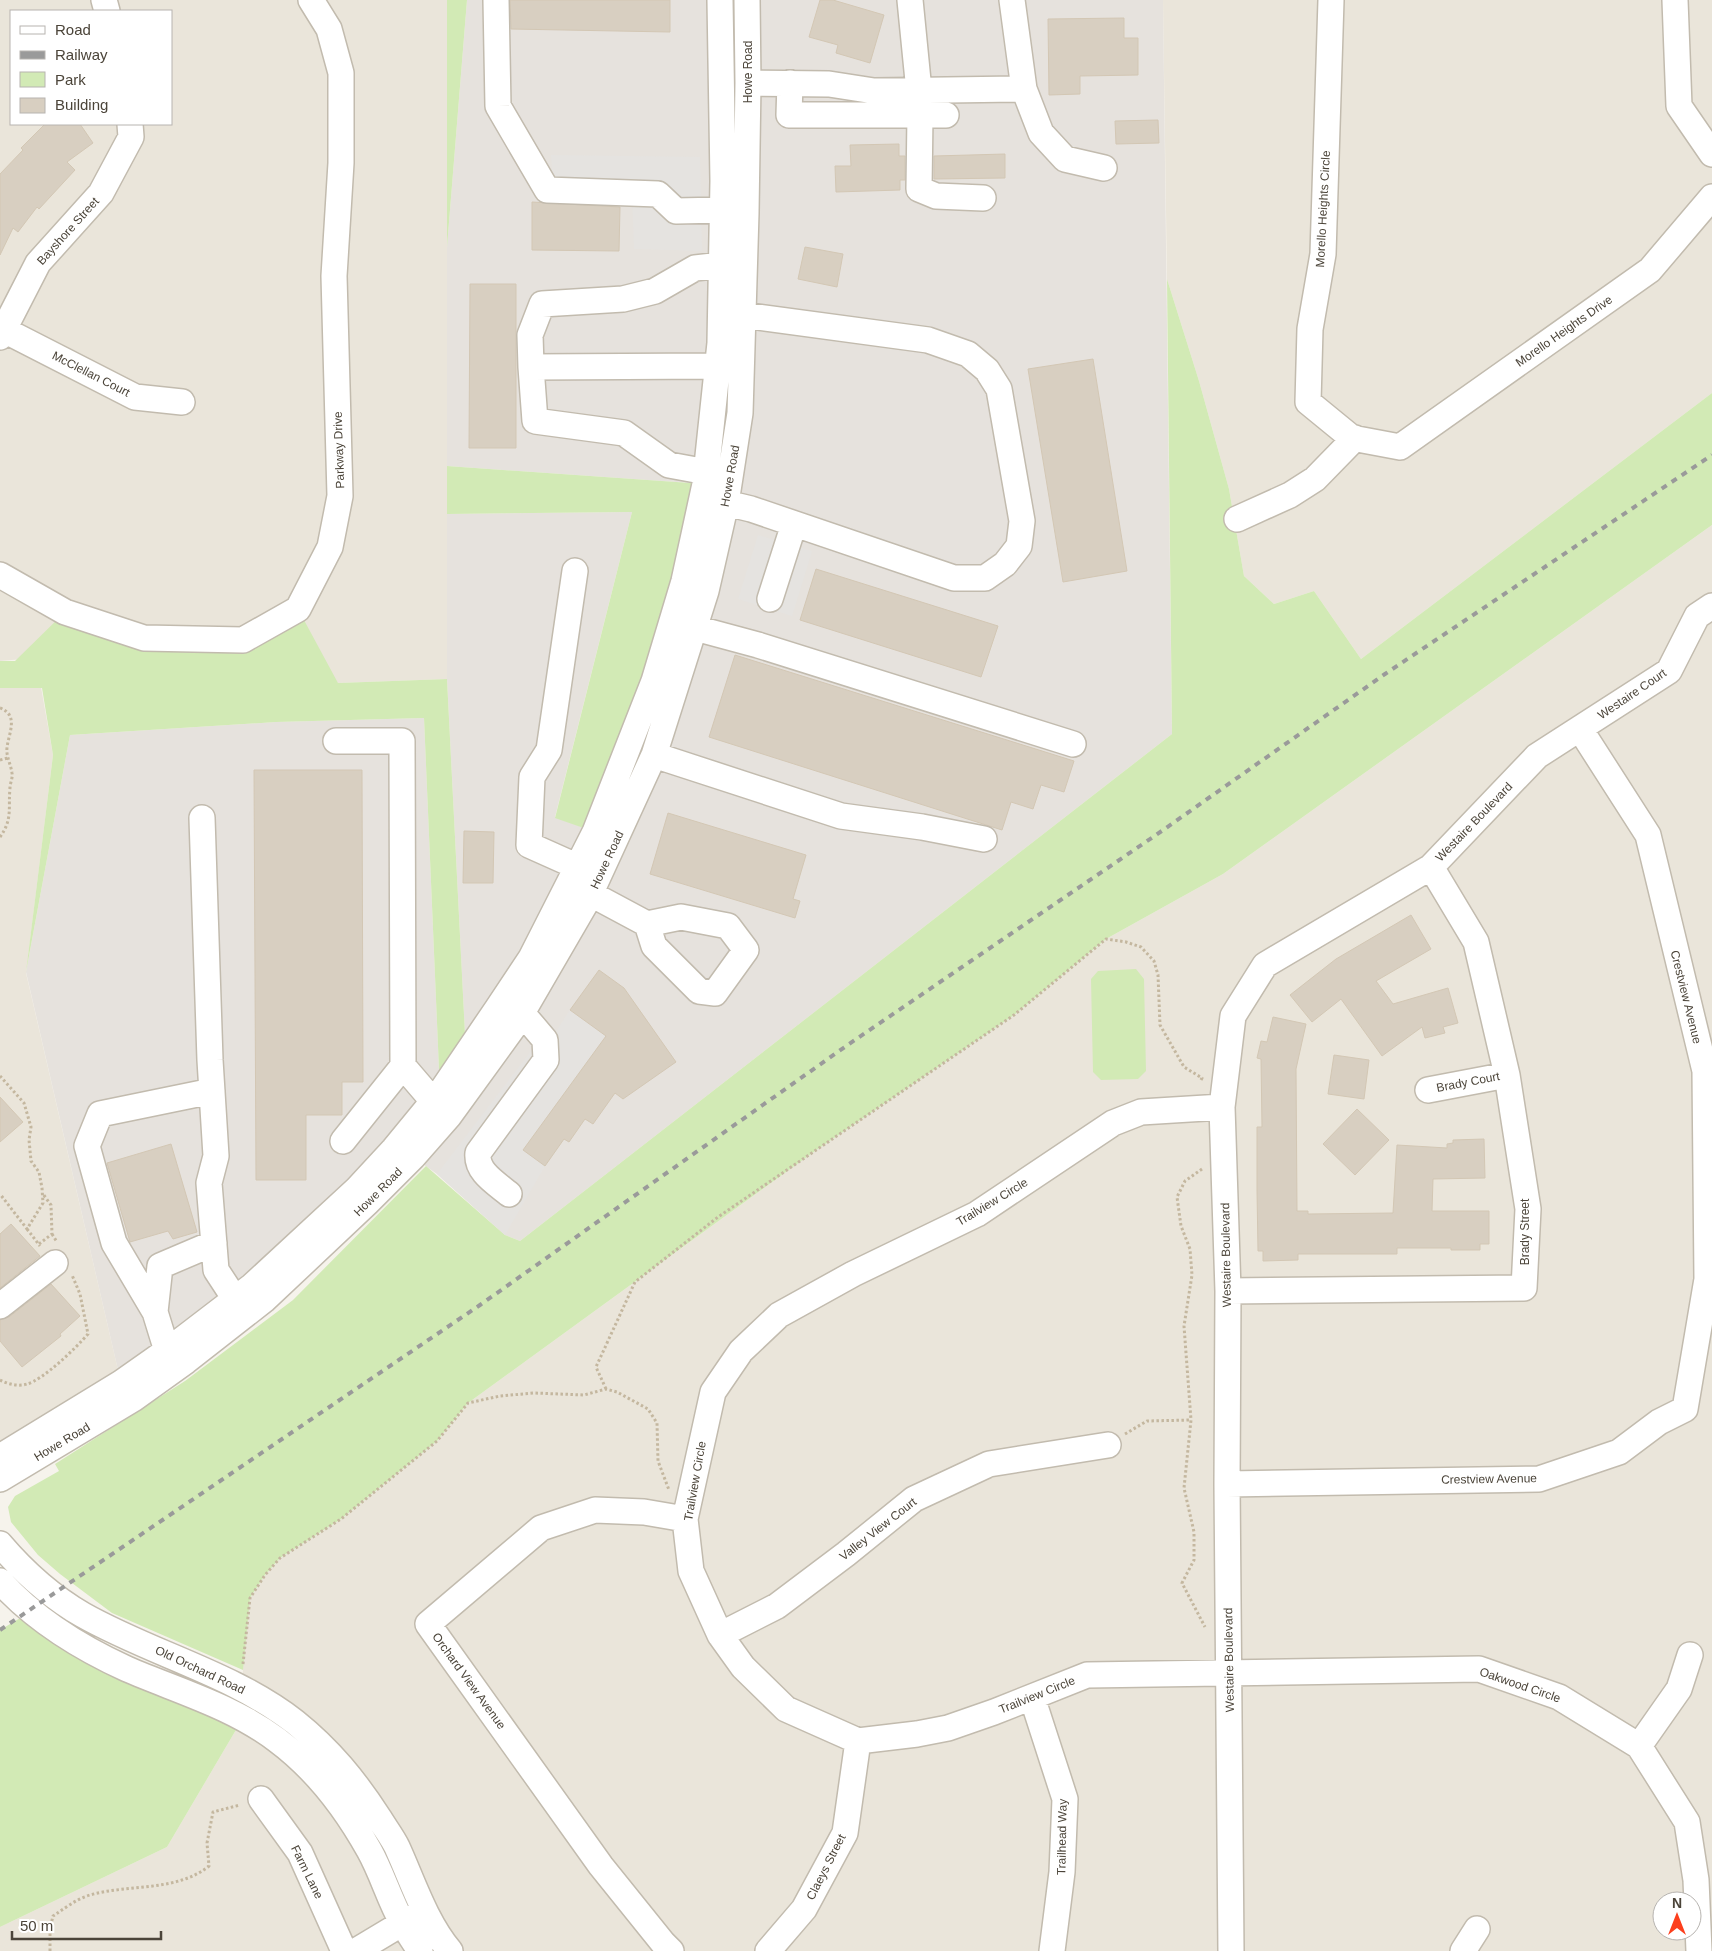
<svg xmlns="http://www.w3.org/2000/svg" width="1712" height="1951" font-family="Arial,sans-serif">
	<rect width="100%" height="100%" fill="#f6f3ec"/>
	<path fill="#eae5da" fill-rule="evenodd" d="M0,0H447V679L338,683L243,640L0,661ZM11,11H171V124H11Z
		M1163,0H1712V393L1361,659L1314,591L1274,604L1244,576L1229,489L1199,381L1167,279Z
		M1712,525V1951H450L358,1785L242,1688L245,1631L250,1598L265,1575L280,1558L341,1519L437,1441L468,1403L815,1151L1014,1015L1106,939L1223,874ZM1662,1901H1692V1931H1662Z
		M41,687L53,755L26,973L121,1383L0,1457V688Z
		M243,1718L310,1768L420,1951H0V1927L167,1847Z"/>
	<path fill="#e6e2dd" d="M467,0H720L705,484L447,466V247Z
		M747,0H1163L1172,734L520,1241L505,1235L437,1174L413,1157L615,843L726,503Z
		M632,512L555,817L595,832L466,1054L447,679V514Z
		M424,718L440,1093L394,1149L121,1383L26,972L70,735L276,722Z"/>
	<path fill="#d2eab5" d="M447,0H467L447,247Z
		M1167,279L1199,381L1229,489L1244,576L1274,604L1314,591L1361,659L1712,393V525L1223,874L1106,939L1014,1015L815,1151L468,1403L437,1441L341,1519L280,1558L265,1575L250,1598L243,1670L112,1613L60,1574L38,1555L11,1522L8,1507L15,1496L59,1471L55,1464L185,1381L293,1300L426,1166L505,1235L520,1241L1172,734Z
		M447,466L705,484L595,832L555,818L632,512L447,514Z
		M298,609L338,683L447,679L466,1054L440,1093L424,718L276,722L70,735L26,972L53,755L42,688H0V661H15L65,612L144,638L243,640Z
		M1136,969L1144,979L1146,1071L1138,1079L1101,1080L1093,1072L1091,979L1098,971Z
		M32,1611L243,1718L167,1847L0,1927V1630Z"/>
	<path fill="#e5e3e0" d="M551,155L700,157L702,251L634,249L632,193L554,190Z
		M758,535L812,551L792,616L738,599Z
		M570,1010L606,1036L545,1166L505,1235L437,1174L531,1051L540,1056Z"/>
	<path fill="#d8cfc1" stroke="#d3c7b4" d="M510,0H670V32L511,29Z
		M820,0H833L884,15L870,63L836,53L838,45L809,37Z
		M1124,18V38H1138V75L1080,76V94L1049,95L1048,19Z
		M1158,120L1159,143L1116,144L1115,121Z
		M45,124H80L93,143L67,162L75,170L39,209L37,207L18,232L13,228L0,255V174L23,150L21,148Z
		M899,144V156H905V180H900V190L836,192L835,166H851L850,145Z
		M1005,154V178L934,179V156Z
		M532,202L620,207L619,251L532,250Z
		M805,247L843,254L837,287L798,279Z
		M470,284H516V448H469Z
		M1093,359L1127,571L1063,582L1028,369Z
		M816,569L998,626L981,677L800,620Z
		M735,655L1074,761L1064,792L1041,785L1033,809L1011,802L1002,830L709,737Z
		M254,770H362L363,1082H342V1115H306V1180H256Z
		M668,813L806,855L793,899L800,901L795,918L650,874Z
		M464,831L494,832L493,883H463Z
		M1411,915L1431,949L1376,981L1393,1004L1448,988L1458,1023L1443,1027L1445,1033L1425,1038L1422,1027L1382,1056L1341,999L1312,1022L1290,995L1336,959Z
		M599,970L624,988L676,1062L623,1099L615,1093L593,1124L585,1119L569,1142L564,1139L545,1166L523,1150L606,1036L570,1010Z
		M1273,1017L1306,1024L1296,1069L1297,1211H1308V1214L1393,1213L1397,1145L1447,1148V1144L1453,1143V1140L1484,1139L1485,1178L1433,1179L1432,1211H1489V1244H1480V1250H1451V1248H1397V1254H1298V1260L1263,1261V1251H1258L1257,1190V1127H1262L1261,1059L1257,1058L1261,1041L1267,1042Z
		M1334,1055L1369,1060L1364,1099L1328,1094Z
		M0,1097L23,1122L0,1142Z
		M1357,1109L1389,1140L1355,1175L1323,1144Z
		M171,1144L197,1232L173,1239L168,1231L130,1242L107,1163Z
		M11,1224L40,1256L0,1288V1234Z
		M51,1284L80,1316L60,1334L61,1336L22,1367L0,1341V1320L9,1317Z"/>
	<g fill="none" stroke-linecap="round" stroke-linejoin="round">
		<defs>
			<path id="minor" d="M104,0L107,11
				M496,0L498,106L547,190L658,194L676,211L722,210
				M910,0L919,91
				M1012,0L1024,89L1041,133L1065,159L1104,168
				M1331,0L1323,254L1310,329L1308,402L1352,438L1400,447L1650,270L1712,197
				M1675,0L1679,106L1712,154
				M748,83L829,84L874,91L1024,89
				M790,83L789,115H946
				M920,115L919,189L936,196L983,198
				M4,330L135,397L182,402
				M0,337L38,263L101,193L131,137L130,124
				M718,366L531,367L530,335L542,304L623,299L655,291L695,268L722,265
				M531,367L535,421L624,433L669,465L707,472
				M726,503L751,509L954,578H985L1005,564L1019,546L1022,521L999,389L987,370L968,354L928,340L743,315
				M1237,519L1290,495L1315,479L1355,438
				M575,571L549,750L532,777L529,845L576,866
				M0,575L65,612L144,638L243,640L298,609L330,547L340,496L334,276L341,163V73L329,29L311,0
				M770,599L794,524
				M695,628L758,645L1073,744
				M336,741H402L403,1066L433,1101
				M654,755L841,816L922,827L984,839
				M202,818L210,1060L216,1156L209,1183L216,1270L235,1299
				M591,894L647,924L681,917L728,926L746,950L715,993L699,991L654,946L647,924
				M1428,1090L1507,1075
				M1222,1107L1141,1112L1113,1123L977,1214L853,1274L779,1315L741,1351L713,1392L685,1519L691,1571L720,1635L743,1667L786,1709L858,1741L917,1734L948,1728L994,1712L1087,1675L1479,1669L1559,1697L1639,1746L1687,1822L1696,1880L1699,1951
				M343,1141L403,1066
				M509,1194C496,1183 476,1172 478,1153L546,1060L545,1040L522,1013
				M1228,1291L1524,1288L1528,1209L1507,1075L1476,942L1431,867
				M0,1306L55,1263
				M155,1312L114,1243L87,1146L100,1114L212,1091
				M167,1351L155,1312L160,1266L214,1243
				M0,1457L121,1383L175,1345L252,1286L357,1189L394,1149L440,1093L497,1009L531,958L595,832L654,681L684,581L705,484L720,343L723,181L720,0
				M0,1479L133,1399L186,1361L264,1300L367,1203L413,1157L449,1116L515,1025L587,901L654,755L706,591L726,503L740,413L746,213L748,83L747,0
				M1227,1484L1539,1479L1619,1452L1659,1422L1685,1409L1707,1279L1705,1071L1648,835L1580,729
				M0,1544C23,1571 52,1597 83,1615C152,1654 232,1673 295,1722C330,1750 355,1781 379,1818C385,1828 392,1837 397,1847C413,1882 425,1921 450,1951
				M0,1581C34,1619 81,1648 127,1669C178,1691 232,1706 277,1740C316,1769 345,1807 369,1850C382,1873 389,1899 402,1922C407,1932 414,1941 420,1951
				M720,1635L777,1606L846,1554L914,1499L989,1464L1108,1445
				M1032,1697L1065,1799L1062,1872L1052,1951
				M1639,1746L1679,1689L1690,1655
				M261,1799L300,1853L344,1951
				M356,1951L416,1915
				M671,1951L663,1943L601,1866L428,1624L541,1528L595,1510L644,1512L685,1519
				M768,1951L804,1909L845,1833L858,1741
				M1231,1951L1227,1484L1228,1291L1222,1107L1233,1016L1265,965L1431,867L1537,756L1669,671L1697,616L1712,606
				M1463,1951L1477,1929"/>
		</defs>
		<use href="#minor" stroke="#c2bbae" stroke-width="28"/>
		<path stroke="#c4b79f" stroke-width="3" stroke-dasharray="2.5 2.5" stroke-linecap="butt" d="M0,708C22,716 5,739 7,753C8,760 11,766 12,773C13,778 10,783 10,788C8,808 13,819 0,837
			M0,760L8,758
			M0,1076L24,1103L31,1127L29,1140L31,1161L39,1172L42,1188L43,1203L27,1229L0,1194
			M1202,1169L1185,1181L1177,1197L1181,1226L1190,1249L1192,1275L1184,1326L1191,1420L1184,1488L1194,1532V1560L1182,1583L1205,1627
			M27,1229L40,1246
			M52,1234L57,1242
			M39,1244L52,1234L51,1205L43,1194
			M0,1380C8,1384 18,1387 27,1384C43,1380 76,1348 88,1334L80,1294L72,1275
			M606,1389L596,1367L635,1282L718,1217L1014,1015L1106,939L1126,942L1141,947L1154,961L1158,975L1160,1025L1184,1067L1202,1078L1201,1080
			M1125,1434L1147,1421L1191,1420
			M243,1664L250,1598L265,1575L280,1558L341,1519L437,1441L468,1403L500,1396L534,1393L584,1395L606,1389L617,1392L648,1409L657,1423L658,1461L669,1490
			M50,1951V1929L53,1916C64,1909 76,1899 90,1895C128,1884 177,1892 209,1866L207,1843L213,1812L240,1805"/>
		<use href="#minor" stroke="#fff" stroke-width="25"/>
		<path stroke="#9a9a9a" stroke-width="4" stroke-dasharray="6 6" stroke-linecap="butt" d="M0,1630L480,1305L849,1044L1156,835L1385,674L1712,455"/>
	</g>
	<g text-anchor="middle" stroke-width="4" stroke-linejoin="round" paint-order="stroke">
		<g font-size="12" fill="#4b4439" stroke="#fff">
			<text transform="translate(748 72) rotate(-90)" y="4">Howe Road</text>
			<text transform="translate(1323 209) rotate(-87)" y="4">Morello Heights Circle</text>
			<text transform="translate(68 231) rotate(-48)" y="4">Bayshore Street</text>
			<text transform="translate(1564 331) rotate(-35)" y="4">Morello Heights Drive</text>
			<text transform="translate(91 374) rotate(27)" y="4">McClellan Court</text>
			<text transform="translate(339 450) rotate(-92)" y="4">Parkway Drive</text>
			<text transform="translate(730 476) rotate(-80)" y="4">Howe Road</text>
			<text transform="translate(1632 694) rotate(-34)" y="4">Westaire Court</text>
			<text transform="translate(1474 822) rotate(-46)" y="4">Westaire Boulevard</text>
			<text transform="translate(607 860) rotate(-65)" y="4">Howe Road</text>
			<text transform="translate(1686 997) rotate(76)" y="4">Crestview Avenue</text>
			<text transform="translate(1468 1082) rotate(-11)" y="4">Brady Court</text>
			<text transform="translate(378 1192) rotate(-45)" y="4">Howe Road</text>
			<text transform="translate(992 1202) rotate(-31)" y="4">Trailview Circle</text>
			<text transform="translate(1525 1232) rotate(-90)" y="4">Brady Street</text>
			<text transform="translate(1226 1255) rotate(-91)" y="4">Westaire Boulevard</text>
			<text transform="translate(62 1442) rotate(-31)" y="4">Howe Road</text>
			<text transform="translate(1489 1479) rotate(-1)" y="4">Crestview Avenue</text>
			<text transform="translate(695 1481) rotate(-80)" y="4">Trailview Circle</text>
			<text transform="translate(878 1529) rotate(-38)" y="4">Valley View Court</text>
			<text transform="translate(1229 1660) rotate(-91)" y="4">Westaire Boulevard</text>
			<text transform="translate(200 1670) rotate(25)" y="4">Old Orchard Road</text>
			<text transform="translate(469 1681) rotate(54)" y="4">Orchard View Avenue</text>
			<text transform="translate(1520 1685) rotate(19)" y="4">Oakwood Circle</text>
			<text transform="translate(1037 1695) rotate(-22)" y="4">Trailview Circle</text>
			<text transform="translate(1062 1837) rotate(-89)" y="4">Trailhead Way</text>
			<text transform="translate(826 1867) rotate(-63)" y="4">Claeys Street</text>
			<text transform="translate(307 1872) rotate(64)" y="4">Farm Lane</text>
		</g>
	</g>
	<rect x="10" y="10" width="162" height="115" fill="#ffffff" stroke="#b7b4b0"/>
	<rect x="20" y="26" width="25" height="8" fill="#ffffff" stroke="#b7b4b0"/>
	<text x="55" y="35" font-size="15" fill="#4b4439">Road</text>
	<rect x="20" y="51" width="25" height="8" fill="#9a9a9a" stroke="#b7b4b0"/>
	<text x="55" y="60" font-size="15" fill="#4b4439">Railway</text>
	<rect x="20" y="72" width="25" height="15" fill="#d2eab5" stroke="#b7b4b0"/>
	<text x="55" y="85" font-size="15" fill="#4b4439">Park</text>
	<rect x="20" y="98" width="25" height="15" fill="#d8cfc1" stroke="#b7b4b0"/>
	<text x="55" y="110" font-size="15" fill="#4b4439">Building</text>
	<g transform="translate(1677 1916)"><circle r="24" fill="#ffffff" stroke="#b7b4b0"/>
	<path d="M0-4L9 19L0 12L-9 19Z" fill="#fc3f1d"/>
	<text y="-8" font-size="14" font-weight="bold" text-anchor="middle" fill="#4b4439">N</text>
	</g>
	<path d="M12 1931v8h149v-8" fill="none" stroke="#4b4439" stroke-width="2.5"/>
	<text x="20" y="1931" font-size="15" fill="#4b4439" stroke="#ffffff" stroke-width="4" paint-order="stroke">50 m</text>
</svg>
